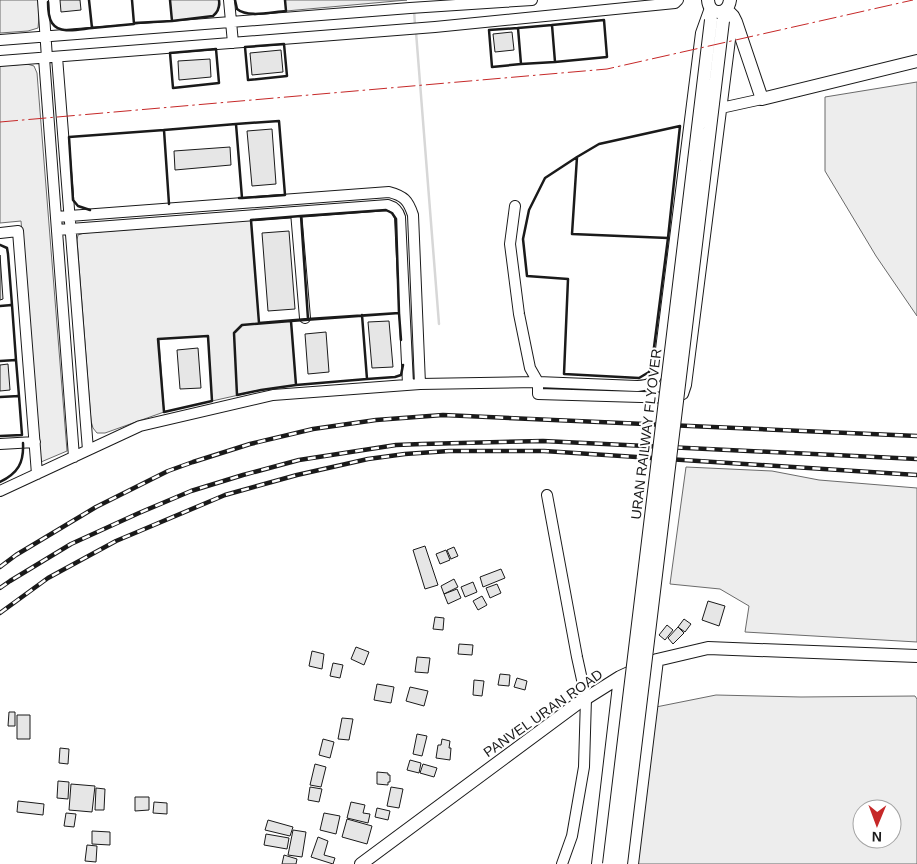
<svg xmlns="http://www.w3.org/2000/svg" width="917" height="864" font-family="Helvetica,sans-serif">
	<rect width="100%" height="100%" fill="#fff"/>
	<path fill="#ededed" stroke="#6a6a6a" fill-rule="evenodd" d="M0,0H38L39,17L38,28L28,31L0,33Z
		M170,0H219L220,5L217,12L213,16L172,21Z
		M285,0H407L286,11Z
		M27,64L34,66L37,73L67,451L41,462L21,221L0,223V66Z
		M917,82V316L876,256L825,171V97Z
		M251,220L259,323L291,321L296,385L261,390L212,401L208,336L159,339L164,412L105,433H97L93,428L91,421L77,240L78,235L84,233Z
		M686,467L772,471L819,480L917,488V642L745,632L749,606L720,589L670,584Z
		M716,695L801,697L915,696L917,699V864H636L656,707ZM862,809H892V839H862Z"/>
	<g fill="none" stroke-linecap="round" stroke-linejoin="round">
		<path stroke="#d7d7d7" stroke-width="2.5" d="M414,9L415,26
			M416,32L439,324"/>
	</g>
	<path fill="#e6e6e6" stroke="#1a1a1a" d="M60,0H80L81,10L61,12Z
		M512,32L514,50L495,52L493,34Z
		M281,50L283,72L252,75L250,53Z
		M210,59L211,77L179,80L178,61Z
		M272,129L276,184L252,186L247,131Z
		M230,147L231,165L175,170L174,151Z
		M289,231L295,309L268,311L262,233Z
		M0,255L3,299L0,300Z
		M389,321L393,367L372,368L368,322Z
		M326,332L329,372L308,374L305,334Z
		M198,348L201,388L180,389L177,350Z
		M8,364L10,390L0,391V365Z
		M425,546L438,585L425,589L413,550Z
		M454,547L458,556L451,559L447,550Z
		M446,550L450,560L440,564L436,554Z
		M501,569L505,578L483,587L480,577Z
		M454,579L458,587L444,594L441,586Z
		M473,582L477,592L465,597L461,587Z
		M497,584L501,593L490,598L486,588Z
		M457,589L461,598L448,604L444,594Z
		M482,596L487,605L478,610L473,601Z
		M708,601L725,606L719,626L702,620Z
		M435,617L444,618L443,630L433,629Z
		M684,619L691,624L685,632L678,627Z
		M667,625L673,630L665,640L659,635Z
		M678,627L684,633L673,644L668,638Z
		M459,644L473,645L472,655L458,654Z
		M356,647L369,652L364,665L351,659Z
		M312,651L324,654L322,669L309,666Z
		M417,657L430,658L428,673L415,672Z
		M333,663L343,665L340,678L330,676Z
		M500,674L510,675L509,686L498,685Z
		M517,678L527,681L525,690L514,687Z
		M474,680L484,681L482,696L473,695Z
		M377,684L394,687L391,703L374,700Z
		M410,687L428,691L424,706L406,701Z
		M9,712H15V726H8Z
		M17,715H30V739H17Z
		M342,718L353,719L349,740L338,739Z
		M417,734L427,736L422,756L413,754Z
		M323,739L334,742L330,758L319,755Z
		M442,739L450,741L449,748H451L450,760L436,758L438,745H441Z
		M60,748L69,749L68,764L59,763Z
		M410,760L421,763L419,773L407,770Z
		M315,764L326,767L321,787L310,785Z
		M423,764L437,768L434,777L420,773Z
		M377,772L388,773V775H390V782H388V785L377,784Z
		M58,781L69,782L68,799L57,798Z
		M71,784L95,786L92,812L69,810Z
		M310,787L322,789L319,802L308,800Z
		M391,787L403,789L399,808L387,806Z
		M96,788L105,789L104,810H95Z
		M135,797H149V810L135,811Z
		M18,801L44,804L43,815L17,812Z
		M154,802L167,803V814L153,813Z
		M351,802L365,805L363,813L370,814L368,823L347,818Z
		M377,808L390,811L388,820L375,817Z
		M66,813L76,814L74,827L64,826Z
		M324,813L340,816L336,834L320,830Z
		M347,819L372,826L367,844L342,837Z
		M268,820L293,827L290,836L265,830Z
		M293,830L306,832L302,857L288,855Z
		M92,831L110,832V845L92,844Z
		M266,834L289,838L287,849L264,845Z
		M318,837L328,841L324,855L335,858L333,864L311,857Z
		M87,845L97,846L96,862L85,861Z
		M284,855L297,859L296,864H282Z"/>
	<g fill="none" stroke-linecap="round" stroke-linejoin="round">
		<defs>
			<path id="minor" d="M43,0L47,58
				M229,0L233,43
				M0,40L410,8L532,0
				M57,57L88,450
				M44,58L74,457
				M0,61L435,27L675,3L678,0
				M721,108L762,99
				M515,206L510,244L519,314L530,368L538,382V394L675,398L683,394L686,385L733,16
				M296,212L305,318
				M56,217L389,192C404,196 408,200 413,215L420,384
				M57,230L388,205C395,207 398,210 400,217L408,384
				M0,233L18,231L37,474
				M0,444L35,442
				M0,491L140,426L273,395L420,384L538,382L637,386C649,385 652,385 658,373L701,33L710,8
				M547,495L577,657L586,698L584,767L572,836L562,864"/>
			<path id="major" d="M708,0C709,16 728,16 730,0
				M726,9L733,16L736,22L762,99L917,61
				M361,864L577,704L620,677L657,660L708,648L917,656
				M598,864L620,677
				M632,864L657,660"/>
		</defs>
		<use href="#minor" stroke="#1a1a1a" stroke-width="12"/>
		<use href="#major" stroke="#1a1a1a" stroke-width="14"/>
		<use href="#minor" stroke="#fff" stroke-width="10"/>
		<use href="#major" stroke="#fff" stroke-width="12"/>
		<defs>
			<path id="rail" d="M0,567L16,555L96,507L168,471L193,462L250,444L313,429L376,420L443,415L917,436
				M0,588L10,581L71,544L139,513L191,491L243,475L299,460L396,445L422,444L543,441L917,459
				M0,613L48,578L116,541L225,495L297,475L368,459L405,454L449,451H544L917,475"/>
		</defs>
		<use href="#rail" stroke="#1a1a1a" stroke-width="4.5"/>
		<use href="#rail" stroke="#fff" stroke-width="2.5" stroke-dasharray="8" stroke-linecap="butt"/>
		<defs>
			<path id="major-bridge" d="M609,864L711,20
				M621,864L723,21"/>
		</defs>
		<use href="#major-bridge" stroke="#1a1a1a" stroke-width="14" stroke-linecap="butt"/>
		<use href="#major-bridge" stroke="#fff" stroke-width="12"/>
		<path stroke="#1a1a1a" stroke-width="2.5" d="M89,0L92,28L134,24L132,0
			M235,0L237,9C248,18 271,12 286,11L285,0
			M48,2C48,9 48,17 52,23C60,35 80,29 92,28V26
			M604,20L607,57L555,62L552,25Z
			M172,21L213,16C218,12 220,7 219,0
			M134,23L172,21L170,0
			M552,25L555,62L521,64L518,28Z
			M518,28L521,64L492,67L489,30Z
			M284,44L287,76L248,80L245,47Z
			M216,49L219,83L173,88L170,53Z
			M279,121L285,195L242,198L236,124Z
			M169,204L164,130L236,124L242,198H239
			M90,210L78,206L73,200L69,137L164,130L169,204
			M386,210L392,213L396,219L399,313L308,319L301,216Z
			M301,216L308,319L259,323L251,220Z
			M668,238L572,234L577,157L599,144L680,126L668,238L652,363L649,372L639,378L564,374L568,279L527,276L523,239L529,210L545,178L577,157L572,234L668,238
			M0,245L7,248L8,254L12,305H10
			M0,306L12,305L16,360L0,361
			M362,315L367,379L296,385L291,321L399,313L401,340
			M362,315L367,379L395,377L401,375L403,365
			M291,321L296,385L261,390L237,395L234,333L242,325Z
			M208,336L212,401L164,412L158,339Z
			M14,360H16L19,396H17
			M0,397L19,396L22,435L0,436
			M0,482C18,473 24,463 23,443"/>
		<path stroke="#c62828" stroke-width="1" stroke-dasharray="18 4 2.5 4" stroke-linecap="butt" d="M0,122L607,69L913,0"/>
	</g>
	<g text-anchor="middle" stroke-width="4" stroke-linejoin="round" paint-order="stroke">
		<g font-size="14" fill="#1a1a1a" stroke="#fff">
			<text transform="translate(646 434) rotate(-83)" y="5">URAN RAILWAY FLYOVER</text>
			<text transform="translate(543 713) rotate(-35)" y="5">PANVEL URAN ROAD</text>
		</g>
	</g>
	<g transform="translate(877 824) rotate(181)"><circle r="24" fill="#ffffff" stroke="#a3a3a3"/>
	<path d="M0-4L9 19L0 12L-9 19Z" fill="#c62828"/>
	<text y="-8" font-size="14" font-weight="bold" text-anchor="middle" fill="#1a1a1a">N</text>
	</g>
</svg>
